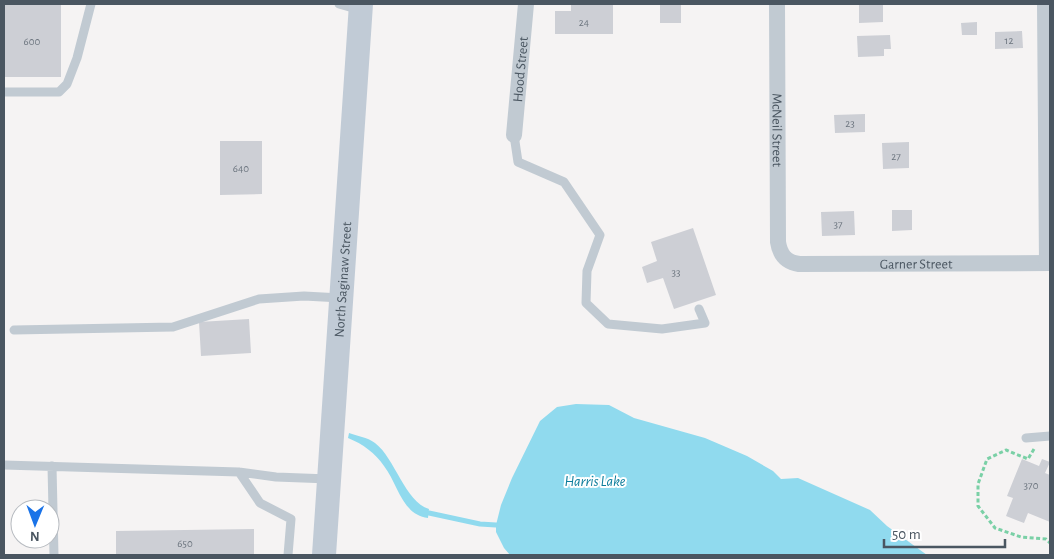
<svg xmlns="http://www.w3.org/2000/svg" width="1054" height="559" font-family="'Alegreya Sans',sans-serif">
	<rect width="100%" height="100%" fill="#f5f3f3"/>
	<path fill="#90daee" d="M576,404L609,405L634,418L705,438L747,456L773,471L781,479L798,478L870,510L887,526L927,555H510L504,548L496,532V525L501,505L512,478L540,421L557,407Z
		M349,433C357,436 367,437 375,443C395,458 405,502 429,509L428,518C402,515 398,484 384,466C375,453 363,444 348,438Z"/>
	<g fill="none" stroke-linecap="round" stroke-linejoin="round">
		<path stroke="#90daee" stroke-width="5" d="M429,513L480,524L496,525"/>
	</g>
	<path fill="#cdcfd5" d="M4,4H61V77H4Z
		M571,4H613V34H555V11H571Z
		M660,4H681V23H660Z
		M859,5H883V22L859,23Z
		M977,22V35H962L961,23Z
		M1022,31L1023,48L995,49V32Z
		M890,35L891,49H884V56L858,57L857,36Z
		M865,114V132L835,133L834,115Z
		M220,141H262V194L220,195Z
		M909,142V168L883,169L882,143Z
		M892,210H912V230L892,231Z
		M854,211L855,235L822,236L821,212Z
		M693,228L716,295L674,309L663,278L647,283L642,267L657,261L651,242Z
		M249,319L251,353L201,356L199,322Z
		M1022,459L1039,466L1042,459L1050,462L1045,473L1050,475V522L1028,513L1024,523L1006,516L1013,498L1007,496Z
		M254,529V555H116V531Z"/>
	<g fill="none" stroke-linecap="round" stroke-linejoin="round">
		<path stroke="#7ad0a6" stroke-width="3" stroke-dasharray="4 2.5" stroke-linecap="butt" d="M1034,449L1028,459L1006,450L987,459L978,484V506L995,528L1021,537L1046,539L1050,543"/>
		<path stroke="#c1cad2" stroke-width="9" d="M339,4L360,10
			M4,92H59L67,84L77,58L91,4
			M514,135L518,162L564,182L600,235L587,271L586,303L608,324L662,329L705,323L699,309
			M14,330L173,327L259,299L304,296L341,298
			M1026,438L1050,436
			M4,465L239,472L276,477L329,479
			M52,466L54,555
			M239,472L260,503L291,519L288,555"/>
		<g stroke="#c1cad2" stroke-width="16">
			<path id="s1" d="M777,4L778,242C780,255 786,262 799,264L1050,263"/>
			<path d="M1045,4L1047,263"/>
			<path id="s2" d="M514,135L526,4"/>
		</g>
		<path stroke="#c1cbd6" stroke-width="24" id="s3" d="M324,555L361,4"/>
	</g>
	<g text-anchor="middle" stroke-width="4" stroke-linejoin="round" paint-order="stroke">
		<g font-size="11" fill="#6b747e">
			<text x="584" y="26">24</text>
			<text x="1009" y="44">12</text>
			<text x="32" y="45">600</text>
			<text x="850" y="127">23</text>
			<text x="896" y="160">27</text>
			<text x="241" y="172">640</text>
			<text x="838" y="228">37</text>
			<text x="676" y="276">33</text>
			<text x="1031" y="489">370</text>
			<text x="185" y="547">650</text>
		</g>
		<g font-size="14" fill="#4a5661" stroke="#fff">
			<text dy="5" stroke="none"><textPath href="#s2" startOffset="66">Hood Street</textPath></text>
			<text dy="5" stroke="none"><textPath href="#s1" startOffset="126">McNeil Street</textPath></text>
			<text dy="5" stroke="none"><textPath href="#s1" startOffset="388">Garner Street</textPath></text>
			<text dy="5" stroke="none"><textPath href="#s3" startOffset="276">North Saginaw Street</textPath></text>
		</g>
		<g font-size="15" font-style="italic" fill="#0c7c9b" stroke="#fff">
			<text x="595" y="486">Harris Lake</text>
		</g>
	</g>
	<rect width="1054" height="559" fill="none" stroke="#4a5661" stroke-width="10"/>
	<g transform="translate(35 524) rotate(181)"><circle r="24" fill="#ffffff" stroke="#b7bbc0"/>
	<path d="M0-4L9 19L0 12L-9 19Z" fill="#1a73e8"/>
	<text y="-8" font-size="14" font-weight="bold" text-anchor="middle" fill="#4a5661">N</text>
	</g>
	<path d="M884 539v8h121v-8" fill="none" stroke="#4a5661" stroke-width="2.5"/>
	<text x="892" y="539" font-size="15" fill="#4a5661" stroke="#ffffff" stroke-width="4" paint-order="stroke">50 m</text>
</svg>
